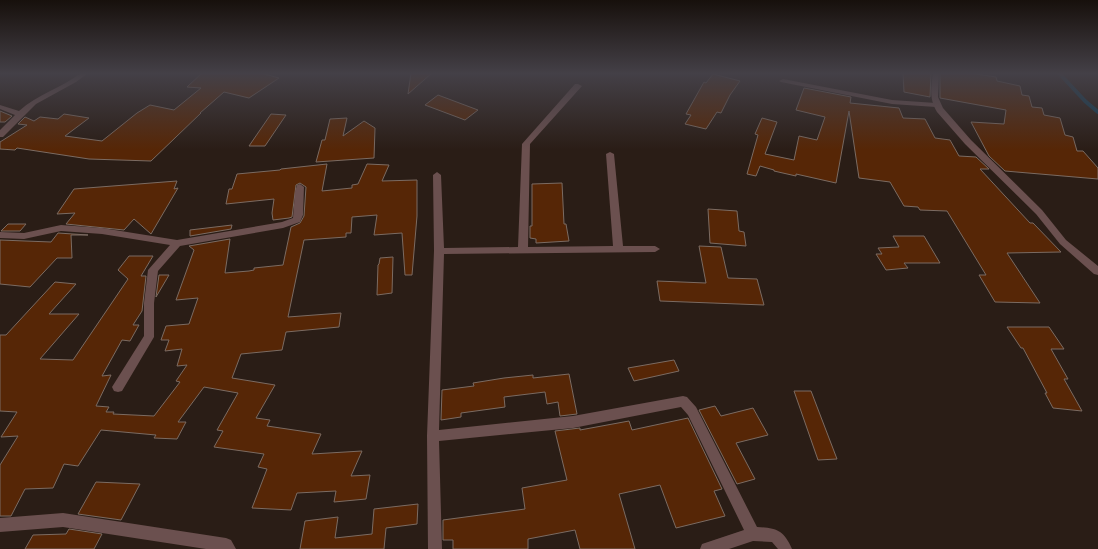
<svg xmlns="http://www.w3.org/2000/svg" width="1098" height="549" font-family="'Space Grotesk',sans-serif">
	<rect width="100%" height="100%" fill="#2a1d16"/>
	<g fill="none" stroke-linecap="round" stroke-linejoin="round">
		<path stroke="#0e3f58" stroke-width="4" d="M1059,73L1085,101L1098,112"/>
	</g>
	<path fill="#562606" stroke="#7b6b62" d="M202,73H261L279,78L249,98L224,92L200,113H201L151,161L89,159L17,148L15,150L0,149V142L27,125L18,124L25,117L34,121L40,117L58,119L64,114L89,118L65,136L102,141L137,113L150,105L174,110L201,88L187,87Z
		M411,73H432L408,94Z
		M903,73H931L930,97L904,92Z
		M940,73H969L996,77L997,81L1020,86L1022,95L1029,96L1032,107L1042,108L1044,115L1060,118L1065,135L1073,137L1077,151H1083L1098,168V179L1005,171L989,156L971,122L1004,124L1006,110L940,98Z
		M713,74L740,81L730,95L721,113L717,112L706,129L685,124L691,115L686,114L704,82L706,83Z
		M804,88L851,97L850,103L899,108L903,118L925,119L935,138L950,140L959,156L976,157L989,169H980L1030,223H1033L1061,252L1007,253L1040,303L995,302L979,275H986L947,211L920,210L918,207L904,206L890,182L859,178L849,111L836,183L796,174V176L774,171V170L760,166L756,176L747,174L758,135L755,134L762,118L777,122L765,154L794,160L799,136L817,140L825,117L796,110Z
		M438,95L478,110L465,120L425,105Z
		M0,111L12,116L5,122H0Z
		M271,114L286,115L265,146H249Z
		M347,118L343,136L364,121L375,128L374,158L316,162L322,140H325L330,119Z
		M327,164L322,191L352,188V185L358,184L367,164L389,165L382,181L417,180V216L412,275H405L402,233L374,235L377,215L352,217L351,233H346V237L304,240L288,317L341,313L339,327L286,332L282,350L241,354L232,378L275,385L256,418L270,420L267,426L321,434L312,454L362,451L351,476L370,475L366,499L334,502L336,491L297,493L291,510L252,508L267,469L258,467L264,454L214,447L223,431L217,430L238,393L204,387L178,422H186L177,439L154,438L156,435L101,430L78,466L64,464L53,488L25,489L11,516H0V465L18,436L1,437L17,412L0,411V335H6L55,282L76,284L49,314H79L40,359L73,360L128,279L118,270L129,256H153L141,276H146L142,311L133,325H139L130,341L122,340L102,376L111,375L96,406L109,407L106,412H114L113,414L154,416L180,382L176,381L187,365L177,366L182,349L165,351L169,340H161L166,326L189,324L198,298L176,300L194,250L189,246L230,239L225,273L249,271L254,270V268L283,265L291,227L300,223L304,216L306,187L300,183L296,185L292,217L289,218L273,220L272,213L274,199L226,204L229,189H232L237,174L280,170L281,169Z
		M177,181L174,189L178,188L151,234L134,219L124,230L66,224L75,213L57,214L74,189Z
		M562,183L564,224H566L569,241L536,243V239L530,238V226H532V184Z
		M708,209L737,211L739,231L744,232L746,246L710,243Z
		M8,224H26L20,231H1Z
		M232,225L231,229L190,236V230Z
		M58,233L88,235H71L72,258H57L30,287L0,284V240L51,242Z
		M893,236H924L940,263H904L908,268L886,270L876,254H882L878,248L899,247Z
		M699,246L721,247L728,278L757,279L764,305L660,301L657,281L706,283Z
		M393,257L392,293L377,295L378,265L379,264L380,258Z
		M159,275H169L156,297Z
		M1007,327H1049L1064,349H1051L1068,379H1064L1082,411L1053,408L1045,393H1047L1023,348H1021Z
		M674,360L679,371L634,381L628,368Z
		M569,374L577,414L560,416L558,402L547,404L545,392L504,397L505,407L461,413V417L441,420L442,390L474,386L473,383L504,378L533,375V378Z
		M794,391H811L837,459L818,460Z
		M715,406L721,416L753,408L768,435L736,443L755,479L737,484L699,410Z
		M688,418L722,489L714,491L725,516L676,528L660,485L619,494L635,549H580L575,530L528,539V549H453V540H443V520L525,509L522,488L567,480L555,431L580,428V430L629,421L632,430Z
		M96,482L140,484L121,520L78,514Z
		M418,504L417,524L386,528L384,549H300L305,521L338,517L335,538L372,534L374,509Z
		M69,529L102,534L94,549H25L33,535L66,534Z"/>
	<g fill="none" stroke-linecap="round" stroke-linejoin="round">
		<path fill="#6b504f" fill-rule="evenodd" d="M81,73H88L76,82L36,104L3,137H0V130L15,115L0,109V105L19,111C38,94 61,88 81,73Z
			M783,79L892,100L936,103L940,105L936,107L892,104L781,82L779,81Z
			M575,84H578L582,86L530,144L528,247L613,246L606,154L610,152L614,154L623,246H655L660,249L655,252L444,254L439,430L573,416L683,396L687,397L696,407L757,527C776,528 784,530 792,549H778L772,542L753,541L729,549H700L702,544L744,530L688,415L681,407L573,428L439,441L442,549H428L427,436L434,251L433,175L437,172L441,175L444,248L518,247L522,144Z
			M300,184L304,187L303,215L300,222L283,228L180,246L158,271L154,303V337L122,391L118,392L114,391L112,387L144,336V303L148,270L170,245L102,234L61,231L24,239L0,238V232L24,233L61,225L102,228L177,240L282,222L293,218L295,192L297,185Z
			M63,513L226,538L231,540L236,549H206L63,527L0,532V518Z"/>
		<path fill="#6b504f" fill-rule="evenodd" d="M933,73H939L938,97L943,108L971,140L1042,210L1066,240L1098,266V275L1094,274L1060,244L1036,214L965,144L937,112C929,99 931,87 933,73Z"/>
	</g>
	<linearGradient id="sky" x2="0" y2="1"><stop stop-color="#17100c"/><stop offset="0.49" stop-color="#444047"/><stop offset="1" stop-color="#444047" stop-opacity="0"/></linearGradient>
	<rect width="1098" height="150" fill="url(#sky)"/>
</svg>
